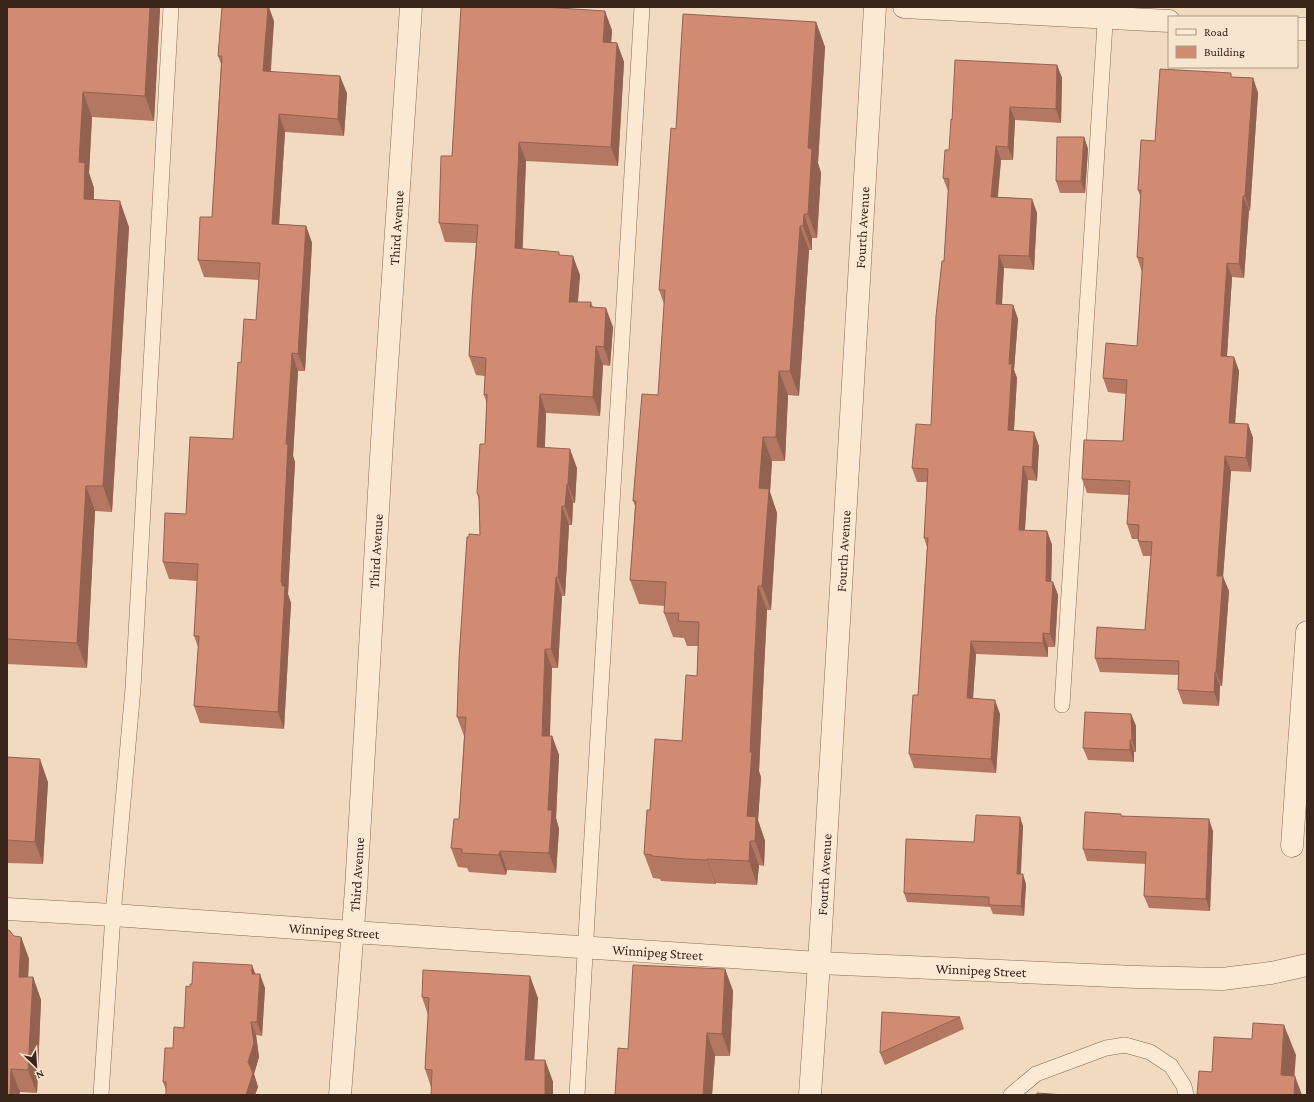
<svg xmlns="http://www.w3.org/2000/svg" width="1314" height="1102" font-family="'Crimson Pro',serif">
	<rect width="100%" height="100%" fill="#f1dabf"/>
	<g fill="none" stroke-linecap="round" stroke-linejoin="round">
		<defs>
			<path id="lane" d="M1062,705L1106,8
				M101,1095L113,915L133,688L171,7
				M577,1095L588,902L642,7
				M1011,1095L1036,1074L1106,1048L1125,1045L1150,1052L1171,1066L1184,1086L1186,1095"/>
			<g id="street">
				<path d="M904,7L1169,21"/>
				<path d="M1297,29H1307"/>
				<path d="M1292,846L1307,632"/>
				<path id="s1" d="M7,909L113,915L353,932L819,963L1136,977L1222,979L1271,973L1307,965"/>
				<path id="s2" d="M340,1095L356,889L382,441L411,7"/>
				<path id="s3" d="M810,1095L819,963L875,7"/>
			</g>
		</defs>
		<use href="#lane" stroke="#8a6a56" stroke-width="16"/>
		<use href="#street" stroke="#8a6a56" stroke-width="23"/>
		<use href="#lane" stroke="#fbe9d3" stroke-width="15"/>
		<use href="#street" stroke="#fbe9d3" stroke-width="22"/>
	</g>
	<path fill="#b47862" d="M7,7H159L160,9L154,121L92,117L89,173L94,188V200L129,227L112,512L95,511L87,668L7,664Z
		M274,21L271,71L347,93L344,136L285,132L279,224L306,226L312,243L305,371H298L293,456L295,462L288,594L291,603L284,729L200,723L194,706L198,647L194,636L197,581L169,579L163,562L186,514L233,439L241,363L256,320L259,280L204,277L198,260L212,217L221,64L218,56Z
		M816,22L825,47L818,163L821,173L817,238H812V250H809L799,396L788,395L785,461H772L770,492L777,513L771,610H767L759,771L761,777L758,820L765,841L764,866L759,865L757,885L716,883V884L695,883L661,881L660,879L653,878L644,854L650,810L682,741L697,676L698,646H687L684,638L673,637L664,613L665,606L639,604L630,580L635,506L633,501L658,395L664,304L659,290L676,129Z
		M612,30L611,42L617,43L624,62L618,166L526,161L522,249L560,255L580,275L578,302H591L593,307L613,327L610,366L603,365L600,416L546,413L545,447L577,468L575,503H573L572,525H569L565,596H562L558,668H552L550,736H552L559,755L556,818L559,829L556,873L507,870L506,875L469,872L467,868L458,867L451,848L459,819L464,736L457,717L469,537L480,535L479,501L477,493L485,444L487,404L484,395L485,376L476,375L469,356L476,243L445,242L439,223L452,156Z
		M1057,65L1062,78L1061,123L1015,120L1013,160H1001L998,197L1032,199L1037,213L1034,270L1004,268L1002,304L1013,305L1018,319L1014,370L1017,378L1014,431L1039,446L1037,481L1028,480L1025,530L1047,531L1052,545L1051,582H1053L1058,595L1055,647H1048V657L976,654L973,699L1000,714L996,773L914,768L909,754L918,695L927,547L924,538L927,482H917L912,468L931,425L944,261L948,191L943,178L949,150L952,120Z
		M1232,77L1253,78L1258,93L1250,211L1249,210L1244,278L1232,277L1227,356L1234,357L1239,371L1235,423L1248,424L1253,438L1251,472L1231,471L1223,577L1229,591L1222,686H1220L1219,706L1183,704L1178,690V675L1100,672L1095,658L1145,630L1151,556H1143L1138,541V539H1132L1127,524L1129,495L1087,493L1082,479L1123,441L1126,394L1108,392L1103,378L1137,346L1142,272L1137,257L1141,198L1138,190L1155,141Z
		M1084,137L1088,149L1085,193H1060L1056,181Z
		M1131,714L1136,726V752H1134V762L1088,760L1083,748Z
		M7,757L48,782L43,864L7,863Z
		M1121,816L1213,831L1210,911L1149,908L1144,896L1146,864L1087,861L1083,849Z
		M1023,826L1021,874L1026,884L1024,916L993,914L990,907L907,902L904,893L974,842Z
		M21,937L29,959L28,977H33L41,1000L37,1093L20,1092L19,1095H7Z
		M725,969L733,991L730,1056H715L712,1095H615L628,1049Z
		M256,974L265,988L262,1036L256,1035L259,1057L254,1074L258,1087L255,1095H166V1090L163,1082L173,1048L184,1028L192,984Z
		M422,997L538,998L534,1060H545L553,1082L431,1087L425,1069L428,1015Z
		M960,1017L964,1029L885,1065L880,1053Z"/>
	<path fill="#926150" d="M150,7H159L160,9L154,121L145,96Z
		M268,7H269L274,21L269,88L263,71Z
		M605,11L612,30L610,61L603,42Z
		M816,22L825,47L818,163L821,173L817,238L808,214V148Z
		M617,43L624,62L618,166L611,147Z
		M1057,65L1062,78L1061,123L1056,109Z
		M340,76L347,93L344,136L338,119Z
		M1253,78L1258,93L1250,211L1245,196Z
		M83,92L92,117L89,173L94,188L93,225L84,199L79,162Z
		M1010,107L1015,120L1013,160L1008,147Z
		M279,114L285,132L278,241L272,224Z
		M1084,137L1088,149L1085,193L1081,181Z
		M519,142L526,161L522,268L515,248Z
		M996,146L1001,160L996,211L991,197Z
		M1243,196L1249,210L1244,278L1239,264Z
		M1032,199L1037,213L1034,270L1029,256Z
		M120,201L129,227L112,512L103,486Z
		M804,214L812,238V250L803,226Z
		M306,226L312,243L305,371L298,354Z
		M800,226L809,250L799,396L790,371Z
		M999,255L1004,268L1001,318L996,304Z
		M573,256L580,275L576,321L569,302Z
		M1227,263L1232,277L1226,370L1221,356Z
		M1013,305L1018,319L1014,370L1017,378L1013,444L1008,430L1009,364Z
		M606,308L613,327L610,366L604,347Z
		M596,346L603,365L600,416L593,397Z
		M292,353L298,371L293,456L295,462L288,594L291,603L284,729L278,712L282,586L281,582L286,444Z
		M1234,357L1239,371L1234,437L1229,423Z
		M779,371L788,395L785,461L776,437Z
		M540,394L546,413L544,466L537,447Z
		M1248,424L1253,438L1251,472L1246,458Z
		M1034,432L1039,446L1037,481L1032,467Z
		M763,437L772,461L770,492L777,513L771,610L762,586L759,488Z
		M570,449L577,468L575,503L568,484Z
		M1225,456L1231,471L1223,577L1229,591L1222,686L1216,672L1217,576Z
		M1023,466L1028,480L1024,544L1019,530Z
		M567,484L573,503L572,525L565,506Z
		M86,486L95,511L87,668L77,643Z
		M562,506L569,525L565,596L558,577Z
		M1047,531L1052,545L1051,595L1046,581Z
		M556,577L562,596L558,668L551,649Z
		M1053,582L1058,595L1055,647L1050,634Z
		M758,586L767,610L759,771L761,777L758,820L765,841L764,866L755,841L747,816L750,752Z
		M1043,633L1048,647V657L1043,643Z
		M971,641L976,654L972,712L967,698Z
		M545,649L552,668L549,755L542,736Z
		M1215,672L1220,686L1219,706L1214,692Z
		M995,700L1000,714L996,773L991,759Z
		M1131,714L1136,726V752L1132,740Z
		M552,736L559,755L556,818L559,829L556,873L549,853L548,810Z
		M1130,740L1134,752V762L1130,750Z
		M40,759L48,782L43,864L35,842Z
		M1020,817L1023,826L1020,883L1017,874Z
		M1209,819L1213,831L1210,911L1206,899Z
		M750,841L759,865L757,885L749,861Z
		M500,851L507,870L506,875L499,855Z
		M707,859L716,883V884L707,860Z
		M1023,874L1026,884L1024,916L1021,906Z
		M21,937L29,959L27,999L19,977Z
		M252,965L257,978L252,974Z
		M725,969L733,991L730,1056L722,1034Z
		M260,974L265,988L262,1036L257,1022Z
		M530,976L538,998L533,1081L525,1060Z
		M33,977L41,1000L37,1093L28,1070Z
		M251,1022L256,1035L259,1057L254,1074L258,1087L255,1095H246Z
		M1284,1025L1296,1055L1293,1095L1281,1075Z
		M707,1033L715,1056L712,1095H703Z
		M545,1060L553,1082V1095H545Z
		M11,1069L20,1092L19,1095H10Z
		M1295,1076L1302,1095H1294Z"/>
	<path fill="#d18b72" stroke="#926150" d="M7,7H150L145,96L83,92L79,162L85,163L84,199L120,201L103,486H86L77,643L7,639Z
		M222,7H268L263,71L340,76L338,119L279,114L272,224L306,226L298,354L292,353L286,444H288L281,582H282V586H285L278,712L194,706L199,636H194L198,564L163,562L165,513L186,514L190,437L233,439L238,362L241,363L244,319L256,320L260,263L198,260L200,217H212L222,56H218Z
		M461,7H542L605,11L603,42L617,43L611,147L519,142L515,248L559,252V255L573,256L569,302H591L590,307L606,308L604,347L596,346L593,397L540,394L537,447L570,449L568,484H567L565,506H562L558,577H556L551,649H545L542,736H552L548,810H552L549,853L500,851L499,855L462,853V849L451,848L454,819H459L466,717H457L459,659L467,537H469V534L480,535L479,496L477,493L480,444H485L487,394L484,395L486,358L469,356L472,300L478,225L439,223L441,156H452Z
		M683,14L816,22L808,148L812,149L808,214H804L803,226H800L790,371H779L776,437H763L759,488L769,489L762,586H758L750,752H752L747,816L756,817L755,841H750L749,861L707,859V860L686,859L652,856V855L644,854L647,810H650L655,739L682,741L686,675L697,676L699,622L678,621L679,613H664L666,582L630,580L636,501H633L642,394L658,395L665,290H659L671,128L676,129Z
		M955,60L1057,65L1056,109L1010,107L1008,147L996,146L991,197L1032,199L1029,256L999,255L996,304L1013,305L1009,364H1012L1008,430L1034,432L1032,467L1023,466L1019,530L1047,531L1046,581L1053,582L1050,634L1043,633V643L971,641L967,698L995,700L991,759L909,754L913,695H918L928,538H924L928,469L912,468L916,424L931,425L936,316L942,261H944L949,179L943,178L945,150H949L951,119L952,120Z
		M1160,69L1231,73V77L1253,78L1245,196H1243L1239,264L1227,263L1221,356L1234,357L1229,423L1248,424L1246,458L1225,456L1217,576H1223L1216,672H1215L1214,692L1178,690L1179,661L1095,658L1097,627L1145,630L1152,542L1138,541L1139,525L1127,524L1130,481L1082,479L1084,440L1123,441L1127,380L1103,378L1106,343L1137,346L1143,258L1137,257L1141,190H1138L1141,140L1155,141Z
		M1057,137H1084L1081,181H1056Z
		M1085,712L1131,714L1132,740H1130V750L1083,748Z
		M7,757L40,759L35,842L7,840Z
		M1085,812L1121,814V816L1209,819L1206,899L1144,896L1146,852L1083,849Z
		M976,815L1020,817L1017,874H1023L1021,906L989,905V897L904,893L906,839L974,842Z
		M7,930H9L14,936L21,937L19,977H33L28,1070L11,1069L10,1095H7Z
		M193,962L252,965V974H260L257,1022H251L254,1043L248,1062L253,1073L246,1095H166V1082H163L165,1048H173L174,1027L184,1028L186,986L190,987V984H192Z
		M633,965L725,969L722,1034L707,1033L703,1095H615L618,1048L628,1049Z
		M423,970L530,976L525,1060H545V1095H431L432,1070L425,1069L429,998L422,997Z
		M882,1012L960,1017L880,1053Z
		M1253,1023L1284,1025L1281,1075L1295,1076L1294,1095H1197L1199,1071L1212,1072L1214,1037L1252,1039Z
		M1037,1093L1065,1095H1036Z"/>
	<g text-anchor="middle" stroke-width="3" stroke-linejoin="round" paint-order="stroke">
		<g font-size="14" fill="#39251c" stroke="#f7e6cf">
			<text dy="5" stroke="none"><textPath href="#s2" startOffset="869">Third Avenue</textPath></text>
			<text dy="5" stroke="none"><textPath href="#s3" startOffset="869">Fourth Avenue</textPath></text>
			<text dy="5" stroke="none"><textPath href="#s2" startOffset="545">Third Avenue</textPath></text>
			<text dy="5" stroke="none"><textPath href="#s3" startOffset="545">Fourth Avenue</textPath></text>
			<text dy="5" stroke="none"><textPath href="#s2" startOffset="221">Third Avenue</textPath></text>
			<text dy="5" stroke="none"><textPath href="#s3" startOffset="221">Fourth Avenue</textPath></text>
			<text dy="5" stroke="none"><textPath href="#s1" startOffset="328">Winnipeg Street</textPath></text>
			<text dy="5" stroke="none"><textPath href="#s1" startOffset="652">Winnipeg Street</textPath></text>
			<text dy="5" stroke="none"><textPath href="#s1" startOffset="976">Winnipeg Street</textPath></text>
		</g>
	</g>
	<rect width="1314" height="1102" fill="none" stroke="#39251c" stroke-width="16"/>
	<rect x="1168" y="16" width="130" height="52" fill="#f7e6cf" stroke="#ab9987"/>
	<rect x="1176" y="29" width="20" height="6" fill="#fbe9d3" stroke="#ab9987"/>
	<text x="1204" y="36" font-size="12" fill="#39251c">Road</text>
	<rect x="1176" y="46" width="20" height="12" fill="#d18b72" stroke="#ab9987"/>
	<text x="1204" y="56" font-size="12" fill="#39251c">Building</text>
	<g transform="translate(36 1066) rotate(155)" stroke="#f7e6cf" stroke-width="3" paint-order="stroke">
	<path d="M0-3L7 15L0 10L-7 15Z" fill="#39251c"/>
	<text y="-6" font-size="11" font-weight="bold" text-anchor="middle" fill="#39251c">N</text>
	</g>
</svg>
